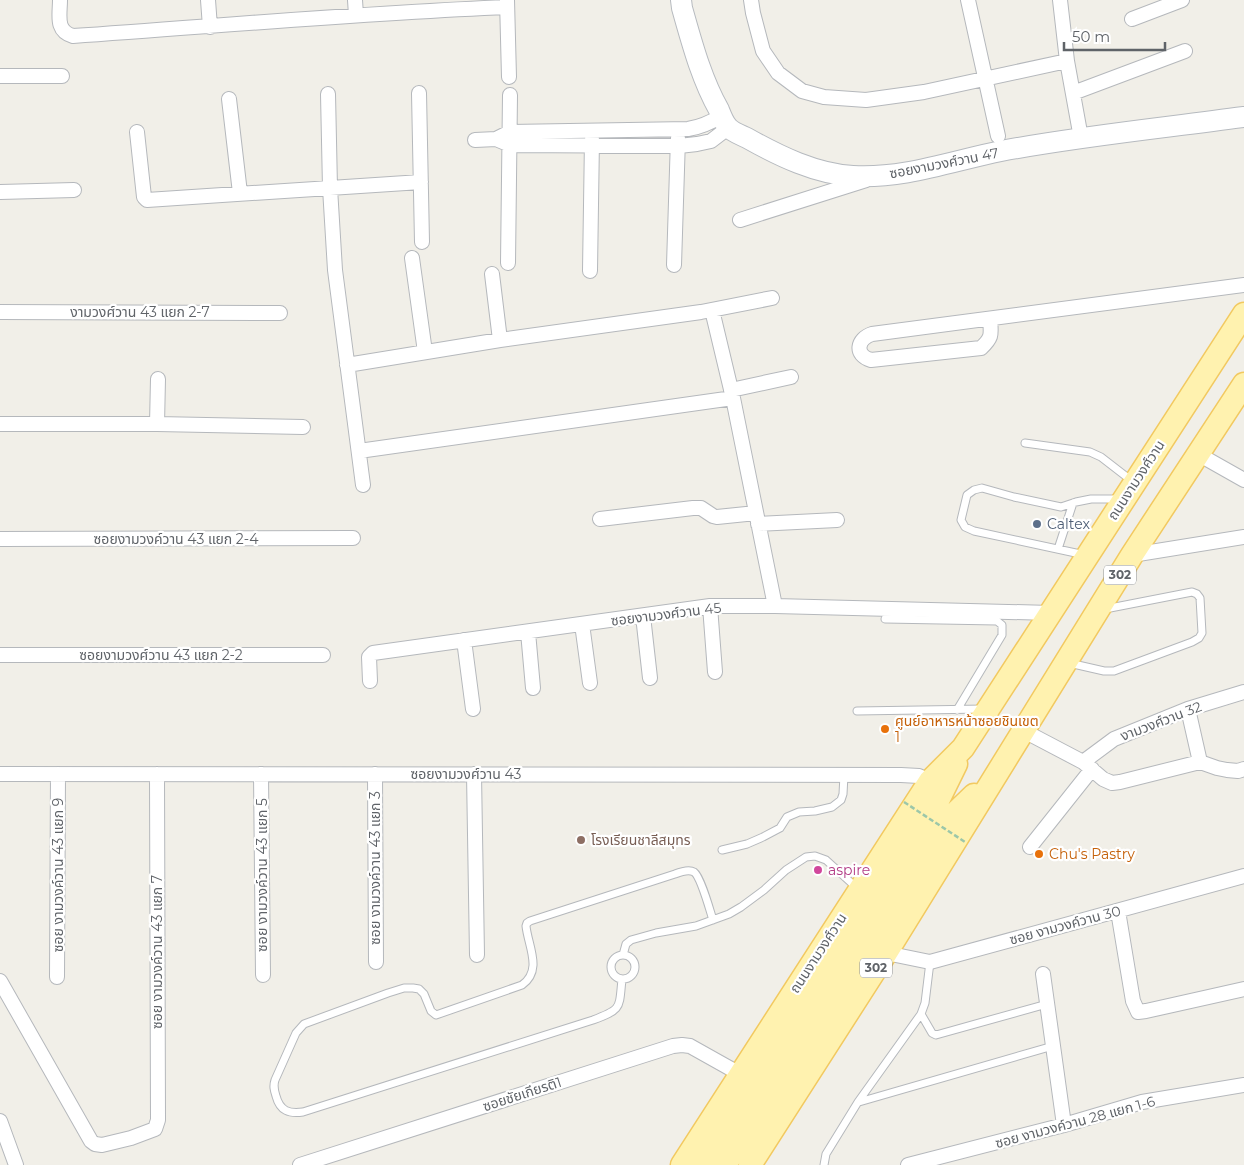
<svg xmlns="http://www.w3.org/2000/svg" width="1244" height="1165" font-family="Montserrat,'Noto Sans Thai',sans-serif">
	<rect width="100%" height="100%" fill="#f1efe8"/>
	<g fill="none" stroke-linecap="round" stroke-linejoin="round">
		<defs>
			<path id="lane" d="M1025,443L1090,452L1101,457L1132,481
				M1058,549L1073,503
				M1085,555L974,531L965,527L961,520L967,495L974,490L982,488L1014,497L1061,507L1076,502L1091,499H1119
				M885,619L997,621L1002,625V635L957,710
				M1069,663L1104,671H1114L1192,642L1199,638L1202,633L1200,598L1197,594L1192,592L1105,609
				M857,711L984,709
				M722,850L747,844L763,837L780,828L787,817L799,812L815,811L832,807L841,800L843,794L844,775
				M611 967a12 12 0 1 1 24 0a12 12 0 1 1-24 0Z
				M623,955L626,944L631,940L656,933L696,926L729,914L741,907L764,890L786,870L806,857L815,856L826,860L857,888
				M622,979C619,1009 622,1009 593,1020L303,1112C289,1114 280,1111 276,1096C274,1090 273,1086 275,1080L296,1033L304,1024L388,993L404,988H413L419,989L424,994L431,1011L436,1015L522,985C543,970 528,946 526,926L527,923L530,921L675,874C680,872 689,869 694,872C701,877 710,911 713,920
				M921,1014L932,1033L936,1035L1047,1004
				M859,1102L1053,1046
				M824,1165L826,1154L858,1102L921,1014L925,1003L930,962"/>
			<path id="street" d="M60,0C60,15 55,31 73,36C218,26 363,13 507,7
				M208,0L210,27
				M355,0L356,15
				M507,0L509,77
				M751,0L753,13L763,51L778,73L802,91L824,97L866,100L924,92L1067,61L1060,0
				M968,0L998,136
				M1132,19L1182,0
				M1067,61L1081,138
				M0,76H62
				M419,93L422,242
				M1073,93L1185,51
				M328,94L330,188L335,270L363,485
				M229,99L240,193
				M137,132L144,197L147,200L421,182
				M496,139L510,145L679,146L697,144L711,141L728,128
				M475,140L496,139L510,132L688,129C701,127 710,123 721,116
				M0,192L74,190
				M740,220L866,180
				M412,258L425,352
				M508,263L510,95
				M674,265L678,138
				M590,271L592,139
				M492,274L500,340
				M712,310L733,398L775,606
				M0,312L280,313
				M990,319C991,334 993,337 981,348L871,360C854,355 857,339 872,334L1244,285
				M347,365L500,340L701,312L772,298
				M731,390L791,377
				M0,424H157L303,427
				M157,424L158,379
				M359,451L733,398
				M1198,454L1244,480
				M600,519L693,508H701L713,516L717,517L756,513
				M758,524L837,520
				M0,539L353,538
				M1132,555L1244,537
				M710,606L715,672
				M643,616L650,678
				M582,624L590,683
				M528,632L533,688
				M464,640L473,709
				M0,655H323
				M370,681L369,657L373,653L710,606H775L1051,613
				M1188,709L1200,762
				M1024,731L1083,762L1103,779L1112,783L1120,782L1200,762L1217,768L1227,770L1238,771L1244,769
				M1083,762L1114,739L1188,709L1244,692
				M0,774L901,775L919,776L930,781
				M261,774L263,975
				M375,774L376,962
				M474,774L477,955
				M1030,847L1092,769
				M1118,911L1133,1001L1138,1012L1146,1011L1244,989
				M886,953L930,962L1244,876
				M1043,974L1064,1125
				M57,977L58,774
				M0,981L91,1141L95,1144L102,1145L131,1138L155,1129L158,1120L157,774
				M0,1121L16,1165
				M300,1165L673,1046L682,1045L690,1046L740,1074
				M908,1165L1064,1125L1142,1102L1244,1085"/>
			<path id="secondary" d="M681,0L682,8C692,43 701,78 719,110C721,115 724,123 728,127C732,132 741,135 747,138C779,156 816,174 853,176C903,179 952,161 1001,151C1081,136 1163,128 1244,117"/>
			<path id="primary" d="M682,1165L930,781L963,748L1244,314
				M704,1165L931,815L956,764
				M725,1165L948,820L974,795
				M750,1165L886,953L1132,555L1244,384"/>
		</defs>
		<use href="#lane" stroke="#b5b8bc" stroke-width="9"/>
		<use href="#street" stroke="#b5b8bc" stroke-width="16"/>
		<use href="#secondary" stroke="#b6babf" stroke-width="22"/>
		<use href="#primary" stroke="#f2c960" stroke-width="25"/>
		<use href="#lane" stroke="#fff" stroke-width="7"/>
		<use href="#street" stroke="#fff" stroke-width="14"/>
		<use href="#secondary" stroke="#fff" stroke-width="20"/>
		<use href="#primary" stroke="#fff2af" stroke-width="22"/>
		<path stroke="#9cc7a9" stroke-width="2.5" stroke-dasharray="5 2.5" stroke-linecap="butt" d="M904,802L965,842"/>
	</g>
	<circle fill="#5c6f8a" stroke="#fff" stroke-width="2" cx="1037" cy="524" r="5"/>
	<g fill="#e8710a" stroke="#fff" stroke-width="2">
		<circle cx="885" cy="729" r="5"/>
		<circle cx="1039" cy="854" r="5"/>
	</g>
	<circle fill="#8d6e63" stroke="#fff" stroke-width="2" cx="581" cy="840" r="5"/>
	<circle fill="#d1479c" stroke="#fff" stroke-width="2" cx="818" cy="870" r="5"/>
	<g text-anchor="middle" stroke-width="4.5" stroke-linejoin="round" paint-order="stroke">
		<g fill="#fff" stroke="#8f9295" stroke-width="1">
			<rect x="1104" y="565.5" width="32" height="19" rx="4"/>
			<rect x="860" y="958.5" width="32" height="19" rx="4"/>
		</g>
		<g font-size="12" font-weight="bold" fill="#5f6368">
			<text x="1120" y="579">302</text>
			<text x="876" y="972">302</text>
		</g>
		<g font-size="14" fill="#5f6368" stroke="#fff">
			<text transform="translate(944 163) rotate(-11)" y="5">ซอยงามวงศ์วาน 47</text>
			<text x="140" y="317">งามวงศ์วาน 43 แยก 2-7</text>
			<text transform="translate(1136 480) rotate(-57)" y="5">ถนนงามวงศ์วาน</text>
			<text x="176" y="544">ซอยงามวงค์วาน 43 แยก 2-4</text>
			<text transform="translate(666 614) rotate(-7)" y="5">ซอยงามวงศ์วาน 45</text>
			<text x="161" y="660">ซอยงามวงศ์วาน 43 แยก 2-2</text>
			<text transform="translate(1161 721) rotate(-21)" y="5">งามวงศ์วาน 32</text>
			<text x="466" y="779">ซอยงามวงศ์วาน 43</text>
			<text transform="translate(375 868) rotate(-90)" y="5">ซอย งามวงค์วาน 43 แยก 3</text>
			<text transform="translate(58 875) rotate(-90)" y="5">ซอย งามวงค์วาน 43 แยก 9</text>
			<text transform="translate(262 875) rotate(-90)" y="5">ซอย งามวงค์วาน 43 แยก 5</text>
			<text transform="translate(1065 925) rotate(-15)" y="5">ซอย งามวงค์วาน 30</text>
			<text transform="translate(157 952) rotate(-90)" y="5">ซอย งามวงค์วาน 43 แยก 7</text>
			<text transform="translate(818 953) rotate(-57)" y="5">ถนนงามวงศ์วาน</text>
			<text transform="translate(522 1094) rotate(-18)" y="5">ซอยชัยเกียรติ1</text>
			<text transform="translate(1075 1122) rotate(-15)" y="5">ซอย งามวงค์วาน 28 แยก 1-6</text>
		</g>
		<g font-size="14" fill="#4e5e75" stroke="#fff" text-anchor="start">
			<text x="1047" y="529">Caltex</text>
		</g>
		<g font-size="14" fill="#c56008" stroke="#fff" text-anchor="start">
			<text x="895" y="726">ศูนย์อาหารหน้าซอยชินเขต<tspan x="895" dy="16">1</tspan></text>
			<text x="1049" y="859">Chu's Pastry</text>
		</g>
		<g font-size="14" fill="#785e54" stroke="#fff" text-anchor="start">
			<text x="591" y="845">โรงเรียนชาลีสมุทร</text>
		</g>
		<g font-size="14" fill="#b23c85" stroke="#fff" text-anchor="start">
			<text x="828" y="875">aspire</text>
		</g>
	</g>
	<path d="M1064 42v8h101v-8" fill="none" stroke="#5f6368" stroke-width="2.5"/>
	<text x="1072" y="42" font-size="15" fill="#5f6368" stroke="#ffffff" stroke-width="4" paint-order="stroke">50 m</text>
</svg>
